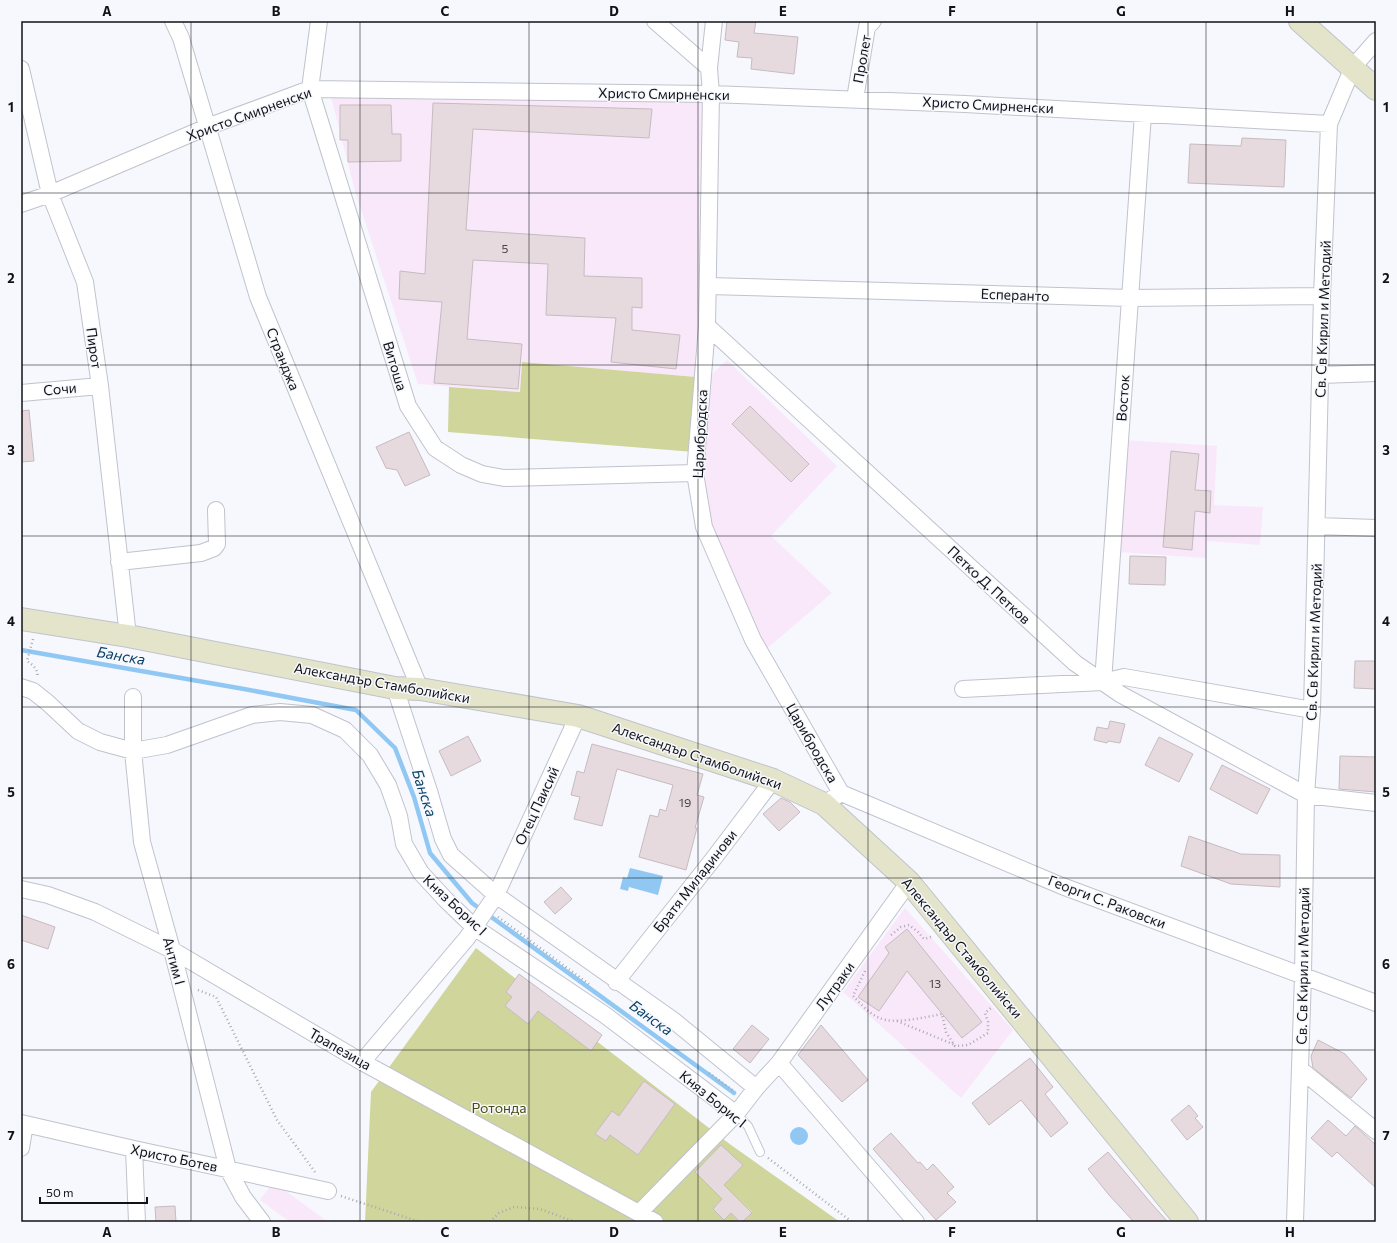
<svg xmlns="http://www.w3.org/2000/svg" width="1397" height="1243" font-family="Commissioner,sans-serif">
	<rect width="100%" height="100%" fill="#f6f8fe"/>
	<path fill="#f9e8fa" d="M330,93L702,100L696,377L522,362L520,392L418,384L355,191Z
		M727,360L837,466L771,536L832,593L764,651L710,536L705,492L707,379Z
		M1124,440L1217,446L1214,505L1263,507L1260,545L1207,541L1206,558L1116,552Z
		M905,908L1013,1030L961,1098L843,992Z
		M273,1182L327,1221L326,1222H290L260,1200Z"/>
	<path fill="#cfd59b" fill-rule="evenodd" d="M522,362L696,377L694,452L448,432L449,387L520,392Z
		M476,948L731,1145L840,1222H742L752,1212L730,1191L713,1209L724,1220L731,1213L740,1222H365L371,1092ZM721,1145L742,1166L716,1193L695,1172Z"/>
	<path fill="#90c8f3" d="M630,868L663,876L658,895L629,887L628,891L620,889L623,877L627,878Z
		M790 1136a9 9 0 1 1 18 0a9 9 0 1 1-18 0Z"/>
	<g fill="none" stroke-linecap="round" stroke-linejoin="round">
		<path stroke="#90c8f3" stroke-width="4.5" d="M21,650L244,689L356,710L395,748L414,797L430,853L472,903L734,1093"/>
	</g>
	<path fill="#e6dade" stroke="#c6bbbf" d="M727,21H756L754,33L798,37L794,74L751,69L752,58L737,57L739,42L725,40Z
		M433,103L652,109L649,138L473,129L466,230L585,238L584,276L642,278V308L632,307V330L680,335L676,369L611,362L616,318L546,315L548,264L473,260L467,339L522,344L518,389L434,383L442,302L399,299L400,271L425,274Z
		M340,105H391L392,134H401V161L348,162V140H340Z
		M1242,138L1286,140L1284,187L1188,183L1190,144L1241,146Z
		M750,406L809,464L791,482L732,424Z
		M29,410L34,461L21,462V411Z
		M409,432L430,475L405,486L397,470L386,468L376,447Z
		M1171,451L1199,454L1195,490L1211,491L1210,513L1195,511L1192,550L1163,547Z
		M1130,556L1166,557L1165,585L1129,584Z
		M1355,661H1376V689L1354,688Z
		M1110,721L1125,724L1120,743L1108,741L1107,743L1094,740L1097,727L1108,729Z
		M468,736L481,761L451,776L439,751Z
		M1159,737L1193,754L1179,782L1145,765Z
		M592,744L703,774L697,795L704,797L695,828H697L686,870L639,857L650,815L658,817L660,809L666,811L673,785L617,769L602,826L574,819L580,797L571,795L577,771L584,773Z
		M1340,756L1376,757V792L1339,789Z
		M1222,765L1270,789L1257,814L1210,789Z
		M781,798L790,802L800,812L779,831L763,814Z
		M1189,836L1241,854L1280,855V887L1231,884L1181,866Z
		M561,887L572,899L555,914L544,902Z
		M21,915L55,927L48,949L21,940Z
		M907,929L982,1022L962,1038L907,971L879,1011L858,997L889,953L885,947Z
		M519,974L602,1035L591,1051L538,1011L528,1024L505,1006L512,997L506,992Z
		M752,1025L769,1039L750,1063L733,1049Z
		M821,1025L868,1080L842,1102L798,1055Z
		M1318,1040L1345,1054L1367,1079L1351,1098L1313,1068L1311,1056Z
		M1030,1058L1053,1087L1045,1094L1068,1123L1051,1137L1021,1100L989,1125L972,1103Z
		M644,1081L675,1104L638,1155L610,1135L606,1141L595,1134L612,1111L619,1116Z
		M1189,1105L1198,1116L1195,1118L1203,1127L1187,1140L1171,1120Z
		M1328,1120L1346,1136L1355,1126L1376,1145V1188L1337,1152L1332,1157L1311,1138Z
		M891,1133L918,1163L920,1162L927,1170L933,1164L954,1187L947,1193L956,1202L936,1220L873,1149Z
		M721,1145L743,1165L724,1185L752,1213L742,1222H740L731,1213L724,1220L713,1209L722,1199L695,1172Z
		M1108,1152L1151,1203L1168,1222H1134L1109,1195L1088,1169Z
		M175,1206L176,1222H156L155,1207Z"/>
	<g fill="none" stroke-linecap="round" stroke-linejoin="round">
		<defs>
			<path id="lane" d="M736,1114L748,1126L760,1152"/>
			<path id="street" d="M173,21L181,38L258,297L420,689
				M319,21L310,89L408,406L435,448L461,465L482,474L504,478L695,473
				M655,21L709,68
				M714,21L709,68L711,94L707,326L695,473L704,527L753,640L841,793L824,804
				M21,69L50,194L85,282L100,386L128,636
				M855,99L867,27L873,21
				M21,204L50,194L207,127L310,89L711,94L965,104L1329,124
				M708,286L1130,298L1322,296
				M707,326L1075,663L1120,694L1306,795L1376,803
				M1321,375L1376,373
				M21,393L100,386
				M1317,526L1376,528
				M119,562L201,553L214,548L217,544L216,510
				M1103,682L1143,114
				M21,687L33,691L48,703L78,731L100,742L133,751L167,745L252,715L280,712L312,715L345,730L370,755L388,785L399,816L404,844L421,873L446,900L474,927L605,1015L736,1114
				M395,688L429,791L443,839L451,855L496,895L673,1020L756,1088
				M963,689L1103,682L1124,677L1312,710
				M133,697V751L142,842L172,950L228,1169L243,1197L262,1222
				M841,793L1062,886L1376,1003
				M21,889L48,895L95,912L172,950L362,1062L655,1222
				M616,982L714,858L773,780
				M362,1062L467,938L496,895L578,716
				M779,1063L916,1222
				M1300,1069L1376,1131
				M21,1123L134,1149L328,1191
				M21,1148L25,1124
				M134,1149L137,1222
				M639,1213L736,1114L756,1088L779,1063L909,882
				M1295,1222L1303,975L1306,795L1312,710L1322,296L1329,124L1353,67L1376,41"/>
			<path id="secondary" d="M1300,21L1376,89
				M21,619L128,636L395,688L420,689L578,716L773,780L824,804L909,882L1187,1222"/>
		</defs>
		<use href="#lane" stroke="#c0c3cc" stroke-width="10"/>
		<use href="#street" stroke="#c0c3cc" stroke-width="18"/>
		<use href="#secondary" stroke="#c0c3cc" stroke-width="24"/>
		<path stroke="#a8aaaf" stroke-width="2.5" stroke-dasharray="1 3" stroke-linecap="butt" d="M33,639L27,661C33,665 39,670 37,678
			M498,917L589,984
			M891,935L901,927L909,925L918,932L924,939L931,937
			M865,971L853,996C861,1004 869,1014 880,1018C893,1025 926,1017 942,1014L946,1032L955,1046L968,1045L988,1033V1022L985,1013L991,1008
			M198,990L216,997L277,1120L315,1172
			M897,1021L955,1045
			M709,1073L735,1092
			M768,1158L852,1222
			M341,1196L420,1222
			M490,1222L499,1213L514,1207L540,1209L575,1222"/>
		<use href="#lane" stroke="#fff" stroke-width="8"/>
		<use href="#street" stroke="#fff" stroke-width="16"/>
		<use href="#secondary" stroke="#e4e4ca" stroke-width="22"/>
	</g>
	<path fill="none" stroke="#101215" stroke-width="1" stroke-opacity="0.55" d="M191,21V1222M360,21V1222M529,21V1222M698,21V1222M868,21V1222M1037,21V1222M1206,21V1222M21,193H1376M21,365H1376M21,536H1376M21,707H1376M21,878H1376M21,1050H1376"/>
	<g text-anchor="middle" stroke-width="3" stroke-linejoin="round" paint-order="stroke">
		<g font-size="12" fill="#464447">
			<text x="505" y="253">5</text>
			<text x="685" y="807">19</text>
			<text x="935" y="988">13</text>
		</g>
		<g font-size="14" fill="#101215" stroke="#f6f8fe">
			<text transform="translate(862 59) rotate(-80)" y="5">Пролет</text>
			<text transform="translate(664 94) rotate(1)" y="5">Христо Смирненски</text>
			<text transform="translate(988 105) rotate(3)" y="5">Христо Смирненски</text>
			<text transform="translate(249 114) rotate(-20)" y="5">Христо Смирненски</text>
			<text transform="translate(1015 295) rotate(2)" y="5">Есперанто</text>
			<text transform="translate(1323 319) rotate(-88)" y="5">Св. Св Кирил и Методий</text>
			<text transform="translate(94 348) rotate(82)" y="5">Пирот</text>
			<text transform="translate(283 359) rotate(68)" y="5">Странджа</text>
			<text transform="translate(395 366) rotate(73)" y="5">Витоша</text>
			<text transform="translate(60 389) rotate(-5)" y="5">Сочи</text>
			<text transform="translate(1123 398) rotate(-86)" y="5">Восток</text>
			<text transform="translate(700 434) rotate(-87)" y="5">Царибродска</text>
			<text transform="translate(989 585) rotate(43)" y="5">Петко Д. Петков</text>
			<text transform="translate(1314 642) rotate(-88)" y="5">Св. Св Кирил и Методий</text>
			<text transform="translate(382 683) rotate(10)" y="5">Александър Стамболийски</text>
			<text transform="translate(812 743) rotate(60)" y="5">Царибродска</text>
			<text transform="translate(697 756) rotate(19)" y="5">Александър Стамболийски</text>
			<text transform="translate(537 806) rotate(-65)" y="5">Отец Паисий</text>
			<text transform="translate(695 881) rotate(-52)" y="5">Братя Миладинови</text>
			<text transform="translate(1107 902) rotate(21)" y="5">Георги С. Раковски</text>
			<text transform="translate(455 905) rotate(43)" y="5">Княз Борис I</text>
			<text transform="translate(962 948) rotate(50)" y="5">Александър Стамболийски</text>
			<text transform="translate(174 961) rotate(75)" y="5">Антим I</text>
			<text transform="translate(1303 966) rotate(-89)" y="5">Св. Св Кирил и Методий</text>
			<text transform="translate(835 986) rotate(-54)" y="5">Лутраки</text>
			<text transform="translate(340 1049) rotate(30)" y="5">Трапезица</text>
			<text transform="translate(713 1099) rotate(39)" y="5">Княз Борис I</text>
			<text transform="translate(174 1158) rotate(12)" y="5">Христо Ботев</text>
		</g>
		<g font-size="14" fill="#4a4d0f" stroke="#f6f8fe">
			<text x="499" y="1113">Ротонда</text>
		</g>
		<g font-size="15" font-style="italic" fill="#0a4266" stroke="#f6f8fe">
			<text transform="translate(121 656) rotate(10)" y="5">Банска</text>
			<text transform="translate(424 793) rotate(72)" y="5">Банска</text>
			<text transform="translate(651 1018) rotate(36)" y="5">Банска</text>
		</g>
	</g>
	<rect width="1397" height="1243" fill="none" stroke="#f6f8fe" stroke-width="44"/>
	<path d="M40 1197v6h107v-6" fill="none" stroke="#101215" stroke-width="2"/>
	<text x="46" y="1197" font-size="12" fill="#101215" stroke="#f6f8fe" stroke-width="3" paint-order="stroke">50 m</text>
	<rect x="22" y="22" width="1353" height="1199" fill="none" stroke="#101215" stroke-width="1.5"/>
	<g font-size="13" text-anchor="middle" font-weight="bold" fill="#101215">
		<text x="107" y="16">A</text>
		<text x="276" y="16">B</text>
		<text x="445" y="16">C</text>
		<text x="614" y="16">D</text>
		<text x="783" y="16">E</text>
		<text x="952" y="16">F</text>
		<text x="1121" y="16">G</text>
		<text x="1290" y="16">H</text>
		<text x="11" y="112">1</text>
		<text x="1386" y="112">1</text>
		<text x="11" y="283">2</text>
		<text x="1386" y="283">2</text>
		<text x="11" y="455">3</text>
		<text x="1386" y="455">3</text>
		<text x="11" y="626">4</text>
		<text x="1386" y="626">4</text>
		<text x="11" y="797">5</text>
		<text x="1386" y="797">5</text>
		<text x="11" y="969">6</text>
		<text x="1386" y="969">6</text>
		<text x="11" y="1140">7</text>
		<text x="1386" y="1140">7</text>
		<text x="107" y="1237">A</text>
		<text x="276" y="1237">B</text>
		<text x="445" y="1237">C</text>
		<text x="614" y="1237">D</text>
		<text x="783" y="1237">E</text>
		<text x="952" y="1237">F</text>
		<text x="1121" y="1237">G</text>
		<text x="1290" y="1237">H</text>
	</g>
</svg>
